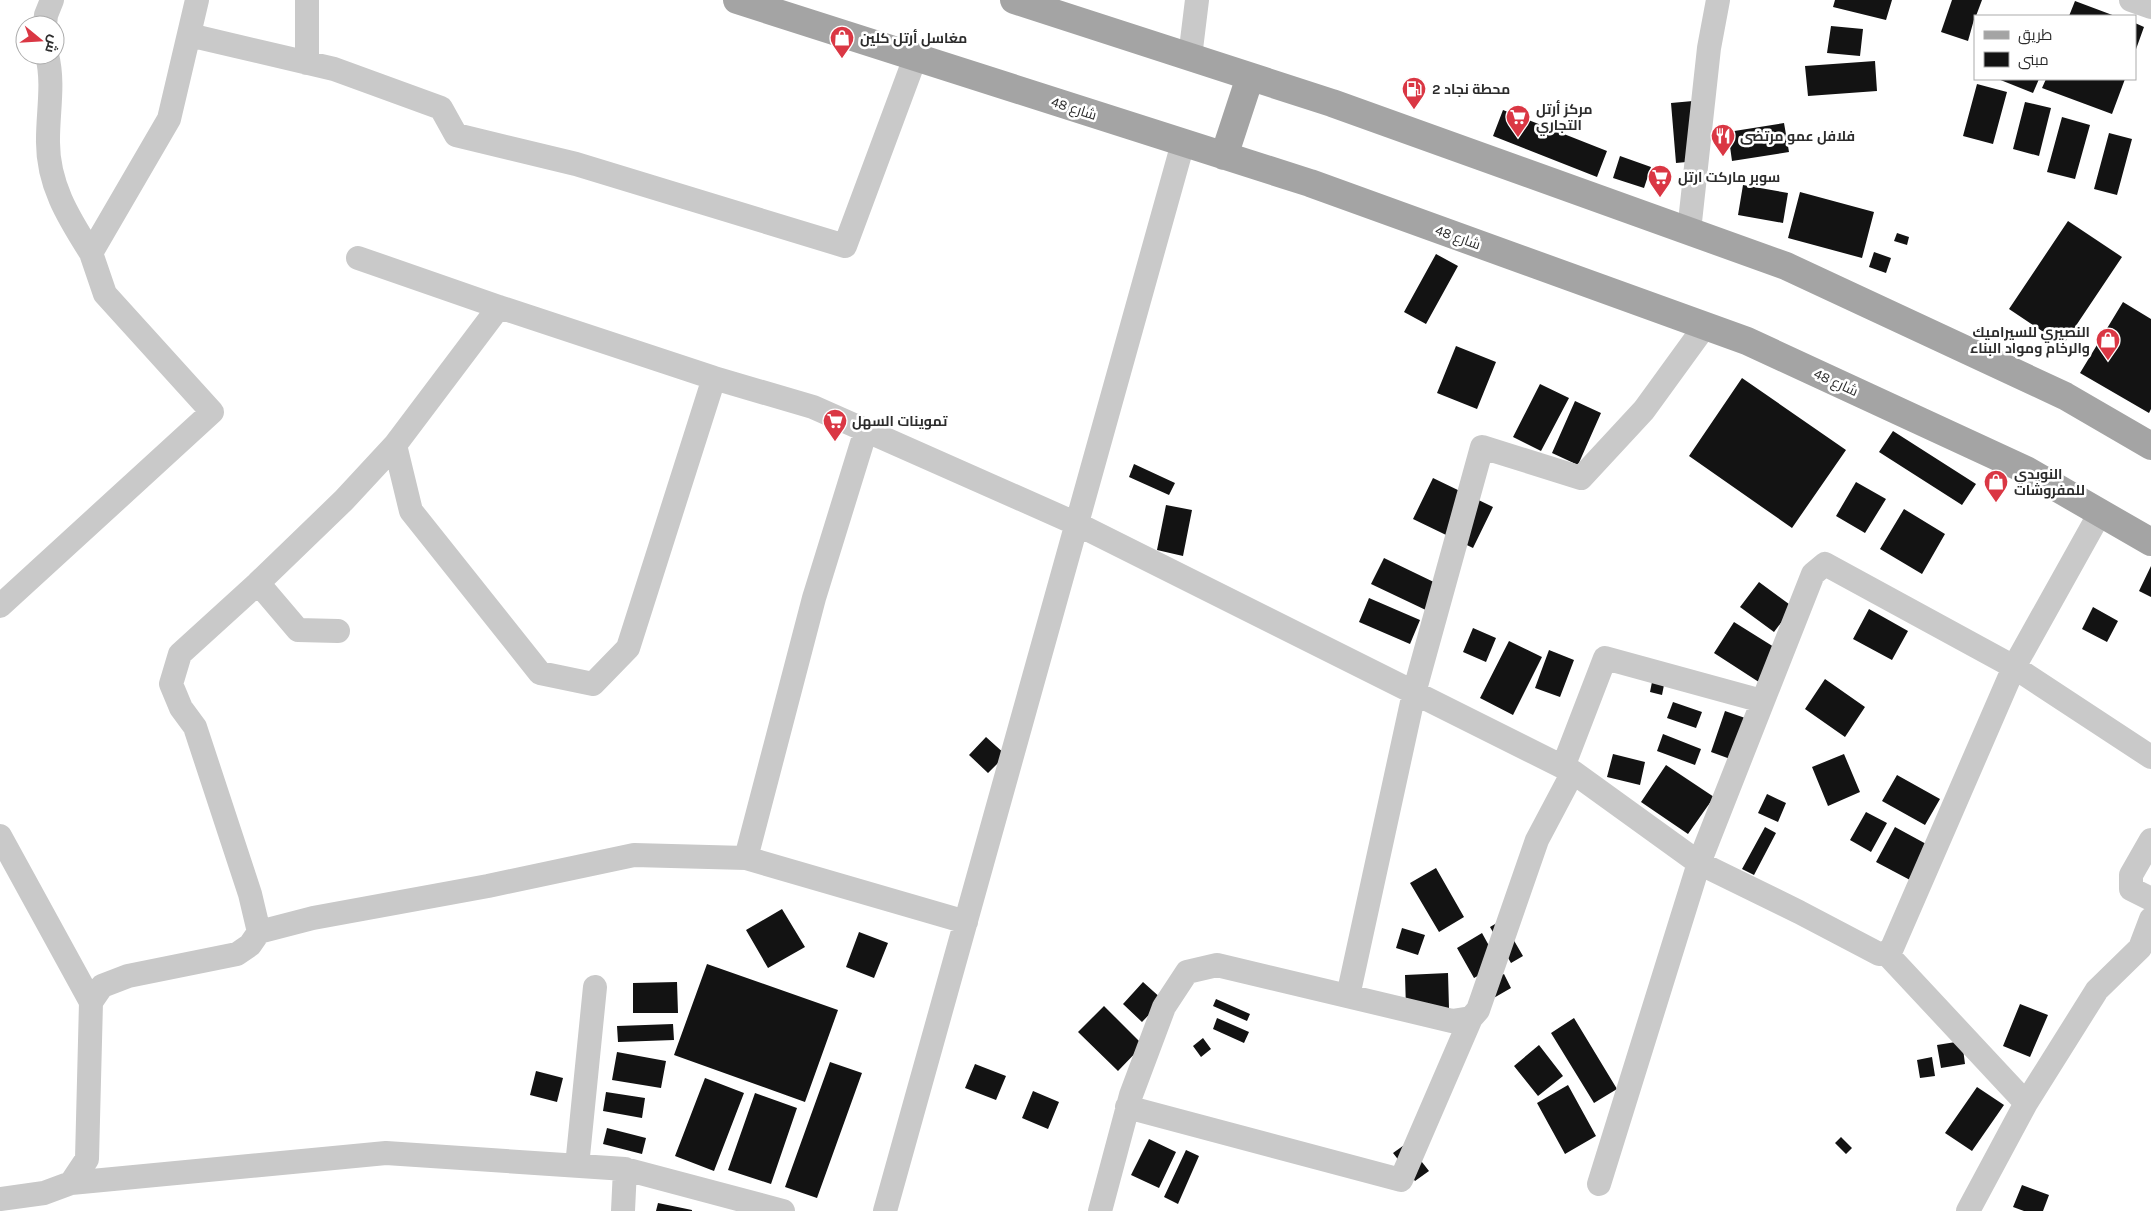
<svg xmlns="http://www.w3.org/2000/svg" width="2151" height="1211" font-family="Karla,Cairo,sans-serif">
	<rect width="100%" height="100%" fill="#fff"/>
	<path fill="#131313" d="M1835,0H1892L1886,20L1833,7Z
		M1952,0H1982L1976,16H1975L1968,41L1941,32Z
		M2075,1L2115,16H2069Z
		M2135,23L2144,27L2135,52Z
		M1831,26L1863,29L1860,56L1827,53Z
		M1875,61L1877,91L1808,96L1805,66Z
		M1998,79H2039L2033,93Z
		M2046,79H2125L2112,114L2042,88Z
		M1977,84L2007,92L1993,144L1963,136Z
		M1693,101L1697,161L1676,163L1671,103Z
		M2025,102L2051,108L2039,156L2013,149Z
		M1503,110L1607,151L1597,177L1493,136Z
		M2062,117L2090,125L2075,179L2047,172Z
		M1784,123L1789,152L1732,161L1728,132Z
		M2109,133L2132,139L2117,195L2094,189Z
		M1620,156L1651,167L1644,188L1613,178Z
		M1743,185L1788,193L1783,223L1738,215Z
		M1800,192L1874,212L1862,258L1788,238Z
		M2068,221L2122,257L2063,345L2009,309Z
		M1897,233L1909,237L1907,245L1894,241Z
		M1874,252L1891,258L1886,273L1869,267Z
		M1436,254L1458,266L1426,324L1404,312Z
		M2123,302L2151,319V409L2149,413L2080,373Z
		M1456,346L1496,362L1477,409L1437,393Z
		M1742,378L1846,450L1792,528L1689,456Z
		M1540,384L1569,398L1541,451L1513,437Z
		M1575,401L1601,413L1578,465L1552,453Z
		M1893,431L1976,484L1962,505L1879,452Z
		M1134,464L1175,483L1169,495L1129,477Z
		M1433,478L1493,507L1473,548L1413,519Z
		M1856,482L1886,499L1865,533L1836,516Z
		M1166,505L1192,510L1183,556L1157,550Z
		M1904,509L1945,534L1922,574L1880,549Z
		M1384,558L1442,586L1430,612L1371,584Z
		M2151,566V597L2139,591Z
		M1759,582L1793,607L1774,632L1740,607Z
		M1369,598L1420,620L1410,644L1359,622Z
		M2093,607L2118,621L2107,642L2082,629Z
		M1869,609L1908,631L1892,660L1853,639Z
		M1734,622L1785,654L1765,686L1714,653Z
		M1473,628L1496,638L1486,662L1463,652Z
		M1509,641L1542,657L1513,715L1480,698Z
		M1549,650L1574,660L1560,697L1535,688Z
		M1825,679L1865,707L1845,737L1805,709Z
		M1652,682L1664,685L1662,695L1650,692Z
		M1673,702L1702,712L1696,728L1667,718Z
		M1725,711L1748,719L1733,760L1711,752Z
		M1663,734L1701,749L1695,765L1657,751Z
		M986,737L1006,755L988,773L969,755Z
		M1613,754L1645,762L1640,785L1607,777Z
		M1844,754L1860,792L1828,806L1812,767Z
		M1666,765L1714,797L1688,834L1641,802Z
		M1897,775L1940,799L1925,825L1882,801Z
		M1767,794L1786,803L1778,822L1758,813Z
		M1866,812L1887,823L1871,852L1850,840Z
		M1765,827L1776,833L1754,875L1742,869Z
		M1895,827L1928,845L1910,880L1876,862Z
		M1436,868L1464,917L1439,932L1410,883Z
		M782,909L805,947L768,968L746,930Z
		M1502,920L1523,956L1511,963L1490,927Z
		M1402,928L1425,935L1418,955L1396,948Z
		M859,932L888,943L874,978L846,967Z
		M1482,933L1499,964L1474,978L1457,948Z
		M707,964L838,1010L805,1102L674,1055Z
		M1448,973L1449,1008L1406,1009L1405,975Z
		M1504,974L1511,988L1485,1003L1477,989Z
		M677,982L678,1013H633V983Z
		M1143,982L1163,1000L1142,1022L1123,1004Z
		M1216,999L1250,1014L1247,1021L1213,1006Z
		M2020,1004L2048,1015L2030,1057L2003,1046Z
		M1104,1006L1143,1045L1118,1071L1078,1032Z
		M1217,1018L1249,1032L1244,1043L1213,1029Z
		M1574,1018L1617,1089L1594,1103L1551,1033Z
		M673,1024L674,1040L618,1042L617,1026Z
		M1203,1038L1211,1049L1201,1057L1193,1046Z
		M1962,1041L1965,1064L1941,1068L1937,1045Z
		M1539,1045L1563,1076L1538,1096L1514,1066Z
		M617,1052L666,1061L661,1088L612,1080Z
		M1932,1057L1935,1076L1920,1078L1917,1060Z
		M830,1062L862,1073L817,1198L785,1187Z
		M975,1064L1006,1076L996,1100L965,1088Z
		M536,1071L563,1078L557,1102L530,1095Z
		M705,1078L744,1093L714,1171L675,1156Z
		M1568,1085L1596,1136L1565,1154L1537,1103Z
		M1977,1087L2004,1105L1972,1151L1945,1133Z
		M1033,1091L1059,1102L1048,1129L1022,1118Z
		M606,1092L645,1098L642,1118L603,1111Z
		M755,1093L797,1108L771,1184L728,1170Z
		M607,1128L646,1138L642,1154L603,1144Z
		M1841,1137L1852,1148L1846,1154L1835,1143Z
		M1149,1139L1176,1152L1159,1188L1131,1175Z
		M1407,1143L1429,1171L1415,1181L1393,1153Z
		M1186,1150L1199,1156L1178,1204L1164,1197Z
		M2022,1185L2049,1195L2043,1211H2024L2013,1207Z
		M658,1203L692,1210V1211H656Z"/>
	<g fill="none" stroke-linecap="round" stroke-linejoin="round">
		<path stroke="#c9c9c9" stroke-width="24" d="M307,0V63
			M2131,0L2151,7
			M45,25L46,15L52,0
			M189,35L334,69L441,108L456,135L576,164L845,246L915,58
			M47,55C54,83 48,111 48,139C47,183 68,217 91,253
			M1190,57L1197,0
			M1689,231L1709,48L1718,0
			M358,258L499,307L714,378L813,407L1077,524L1573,772L1537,840L1478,1010L1471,1018L1401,1180L1127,1107
			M395,445L411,511L540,673L593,684L628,648L714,378
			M258,583L298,630L338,631
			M0,606L212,412L105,294L91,253L169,119L197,0
			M1563,767L1605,658L1762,701
			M1573,772L1699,863L1799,912L1879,954L1886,953L1892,948L2014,667L2100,513
			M0,836L91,1002
			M2151,840L2131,875V889L2151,899
			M746,858L966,922
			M259,932L250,894L195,727L181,708L171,684L180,654L258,583L344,500L395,445L499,307
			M1886,953L2026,1103
			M1348,996L1414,693L1482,447L1581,478L1644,410L1705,326
			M577,1166L595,987
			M71,1183L386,1153L625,1169L783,1211
			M1599,1184L1699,863L1813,574L1825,564L2014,667L2151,757
			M0,1199L44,1193L71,1183L87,1159L91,1002L102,986L128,976L237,954L250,945L259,932L313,918L488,886L634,855L746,858L814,598L866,430
			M623,1211L625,1169
			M885,1211L1183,143
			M1100,1211L1131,1095L1164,1007L1187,972L1217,965L1452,1021L1471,1018
			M1968,1211L2026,1103L2097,990L2140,948L2151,919"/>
		<path stroke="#a4a4a4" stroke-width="28" d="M737,0L1310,183L1747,341L2026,470L2151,542
			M1014,0L1332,103L1786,266L2065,396L2151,446
			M1224,156L1250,77"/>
	</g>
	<defs>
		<symbol id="shop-pin" viewBox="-11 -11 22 30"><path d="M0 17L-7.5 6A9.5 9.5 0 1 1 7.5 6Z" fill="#da3744" stroke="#fff"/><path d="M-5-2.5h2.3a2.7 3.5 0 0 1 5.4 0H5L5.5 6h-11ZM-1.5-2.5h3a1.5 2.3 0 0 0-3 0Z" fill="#fff"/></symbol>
		<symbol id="fuel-pin" viewBox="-11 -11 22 30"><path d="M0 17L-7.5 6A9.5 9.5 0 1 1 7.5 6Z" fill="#da3744" stroke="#fff"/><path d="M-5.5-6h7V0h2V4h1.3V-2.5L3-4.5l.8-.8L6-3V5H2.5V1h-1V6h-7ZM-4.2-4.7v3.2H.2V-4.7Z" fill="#fff"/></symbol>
		<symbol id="supermarket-pin" viewBox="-11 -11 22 30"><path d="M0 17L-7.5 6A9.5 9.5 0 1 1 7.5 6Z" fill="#da3744" stroke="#fff"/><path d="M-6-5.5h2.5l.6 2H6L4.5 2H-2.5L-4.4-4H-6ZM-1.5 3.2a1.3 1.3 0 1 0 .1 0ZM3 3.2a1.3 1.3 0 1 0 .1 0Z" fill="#fff"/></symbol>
		<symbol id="restaurant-pin" viewBox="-11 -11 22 30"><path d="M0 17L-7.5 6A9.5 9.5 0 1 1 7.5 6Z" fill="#da3744" stroke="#fff"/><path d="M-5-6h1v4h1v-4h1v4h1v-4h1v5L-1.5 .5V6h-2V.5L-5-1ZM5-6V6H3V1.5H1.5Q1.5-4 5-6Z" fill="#fff"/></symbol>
	</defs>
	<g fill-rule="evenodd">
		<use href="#shop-pin" x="828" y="24" width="28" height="38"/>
		<use href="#fuel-pin" x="1400" y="75" width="28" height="38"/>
		<use href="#supermarket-pin" x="1504" y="103" width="28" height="38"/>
		<use href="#restaurant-pin" x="1709" y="122" width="28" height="38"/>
		<use href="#supermarket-pin" x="1646" y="163" width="28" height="38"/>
		<use href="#shop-pin" x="2094" y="326" width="28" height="38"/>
		<use href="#supermarket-pin" x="821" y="407" width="28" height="38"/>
		<use href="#shop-pin" x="1982" y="468" width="28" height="38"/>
	</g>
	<g text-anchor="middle" stroke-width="5" stroke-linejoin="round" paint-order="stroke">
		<g font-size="14" font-weight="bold" fill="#2c2c2c" stroke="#fff" text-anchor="start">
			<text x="860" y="43">مغاسل أرتل كلين</text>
			<text x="1432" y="94">محطة نجاد 2</text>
			<text x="1536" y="114">مركز أرتل<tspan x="1536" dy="16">التجاري</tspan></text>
			<text x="1740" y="141">فلافل عمو مرتضى</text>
			<text x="1678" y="182">سوبر ماركت ارتل</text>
			<text x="2090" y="337" text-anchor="end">النصيري للسيراميك<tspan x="2090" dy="16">والرخام ومواد البناء</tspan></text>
			<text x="852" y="426">تموينات السهل</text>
			<text x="2014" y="479">النويدي<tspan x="2014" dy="16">للمفروشات</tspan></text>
		</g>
		<g font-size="14" fill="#2c2c2c" stroke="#fff">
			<text transform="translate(1074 108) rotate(18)" y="5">شارع 48</text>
			<text transform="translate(1458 237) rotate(20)" y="5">شارع 48</text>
			<text transform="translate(1836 382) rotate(25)" y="5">شارع 48</text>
		</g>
	</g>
	<rect x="1974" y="15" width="162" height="65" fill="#ffffff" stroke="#ababab"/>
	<rect x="1984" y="31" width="25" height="8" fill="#a4a4a4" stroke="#ababab"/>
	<text x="2018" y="40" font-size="15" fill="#2c2c2c">طريق</text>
	<rect x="1984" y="52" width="25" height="15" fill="#131313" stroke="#ababab"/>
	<text x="2018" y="65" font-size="15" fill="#2c2c2c">مبنى</text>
	<g transform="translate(40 40) rotate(108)"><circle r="24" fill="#ffffff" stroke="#ababab"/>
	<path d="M0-4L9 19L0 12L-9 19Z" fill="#da3744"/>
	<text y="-8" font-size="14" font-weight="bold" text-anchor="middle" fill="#2c2c2c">ش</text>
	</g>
</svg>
